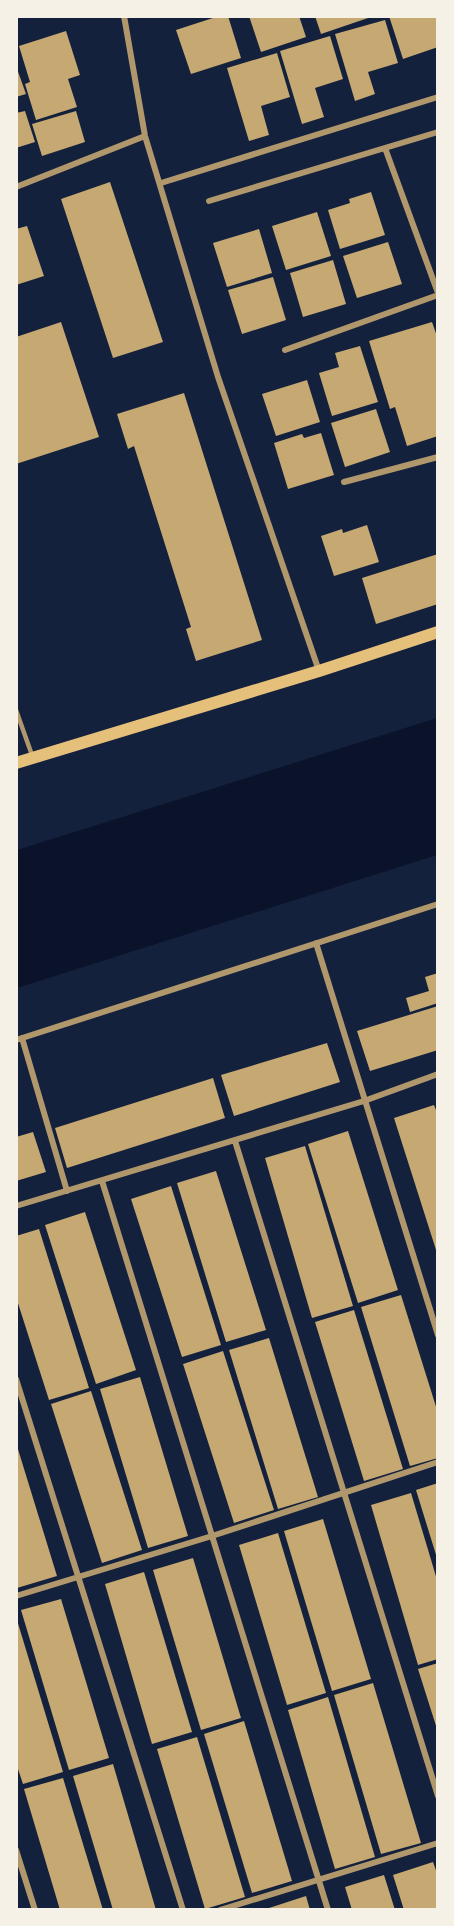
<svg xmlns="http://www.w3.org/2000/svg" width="454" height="1926" font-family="Lora,serif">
	<rect width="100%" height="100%" fill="#14213d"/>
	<path fill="#0b132b" d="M437,718V855L17,988V850Z"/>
	<path fill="#c6a872" d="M219,16H228L241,58L191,74L176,30Z
		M249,16H299L306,37L261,52Z
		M315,16H371V17L321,34Z
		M389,16H438V47L403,59Z
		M385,20L398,63L368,72L375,94L355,101L335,34Z
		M66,31L80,75L68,79L77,107L36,120L25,84L30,82L19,46Z
		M330,36L343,79L315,88L324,117L302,124L280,51Z
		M277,53L290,97L261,106L269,135L249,141L227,68Z
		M16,66L26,94L16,97Z
		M25,111L35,142L16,148V113Z
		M76,111L85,142L42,156L32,124Z
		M110,182L163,342L113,358L61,199Z
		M371,192L385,235L340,249L328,210L350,203L349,199Z
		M317,212L331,256L286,270L272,226Z
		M27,226L44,276L16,285V229Z
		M259,229L272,273L227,287L213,243Z
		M388,242L402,284L357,298L343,256Z
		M333,260L346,304L303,317L290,273Z
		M273,277L286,320L242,334L228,290Z
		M61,322L99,437L16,464V337Z
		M432,322L438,339V436L407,446L395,407L390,409L369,341Z
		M360,346L378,402L332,416L319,373L339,367L335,353Z
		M307,380L320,422L276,436L262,394Z
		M184,393L262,640L196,661L186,629L191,627L134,446L128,449L117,414Z
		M376,409L390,452L345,467L331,423Z
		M321,433L334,475L288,489L274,443L302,434L304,438Z
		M367,525L379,562L334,576L321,536L342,529L343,533Z
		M438,554V604L376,624L362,578Z
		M438,973V1003L410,1012L406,998L429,991L425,977Z
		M438,1006V1050L370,1071L357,1031Z
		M327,1043L340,1082L234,1116L221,1075Z
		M213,1078L225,1118L67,1168L55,1128Z
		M434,1105L438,1115L437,1253L394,1118Z
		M348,1131L398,1290L358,1303L308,1144Z
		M33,1132L46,1172L16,1181V1137Z
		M305,1146L353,1306L312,1318L265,1158Z
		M216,1171L266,1330L226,1342L177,1183Z
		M171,1186L221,1345L182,1357L131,1199Z
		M85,1212L136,1370L96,1384L45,1225Z
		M39,1229L89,1388L49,1400L16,1297V1236Z
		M401,1295L438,1413V1458L410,1466L361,1307Z
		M354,1310L403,1469L364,1481L315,1322Z
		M269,1338L318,1497L278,1509L229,1350Z
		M223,1351L274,1510L234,1523L183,1364Z
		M140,1377L188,1536L148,1548L100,1389Z
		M91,1391L142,1550L102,1563L51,1404Z
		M17,1446L57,1576L17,1588L16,1586Z
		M438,1483V1558H437L416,1490Z
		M411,1493L438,1583V1659L418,1665L371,1505Z
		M323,1519L371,1679L332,1691L284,1531Z
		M278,1533L326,1693L287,1705L239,1545Z
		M193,1558L241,1718L201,1730L153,1570Z
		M144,1572L192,1732L152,1744L105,1584Z
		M61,1599L109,1758L69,1770L21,1610Z
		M17,1620L63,1772L23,1784L16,1763Z
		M438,1663V1729H437L418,1669Z
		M373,1683L421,1843L381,1854L334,1695Z
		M328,1697L375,1857L335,1869L288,1710Z
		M244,1721L292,1881L252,1893L204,1734Z
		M197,1737L245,1897L205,1909L157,1749Z
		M113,1764L156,1910H113L73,1776Z
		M63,1778L103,1910H60L24,1789Z
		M433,1862L438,1876V1910H404L393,1875Z
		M384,1875L395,1910H352L345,1887Z
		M306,1896L310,1910H266V1909Z"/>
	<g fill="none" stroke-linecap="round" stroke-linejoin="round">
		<path stroke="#b1986c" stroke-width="4.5" d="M16,710L33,758"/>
		<path stroke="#b1986c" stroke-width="6" d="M124,16L145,136L218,377L319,671
			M385,148L438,293
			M161,183L438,97
			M16,187L145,136
			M209,201L438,132
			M285,350L438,295
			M344,482L438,457
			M316,943L438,1335
			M22,1038L67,1191
			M16,1040L438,904
			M235,1141L438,1796
			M102,1181L328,1910
			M16,1206L364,1101L438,1074
			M16,1379L183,1910
			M16,1596L212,1536L438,1462
			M16,1850L35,1910
			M220,1910L438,1843"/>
		<path stroke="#e5c07b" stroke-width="12" d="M16,763L319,671L438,632"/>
	</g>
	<rect width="454" height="1926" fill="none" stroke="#f6f1e7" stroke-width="36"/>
</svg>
